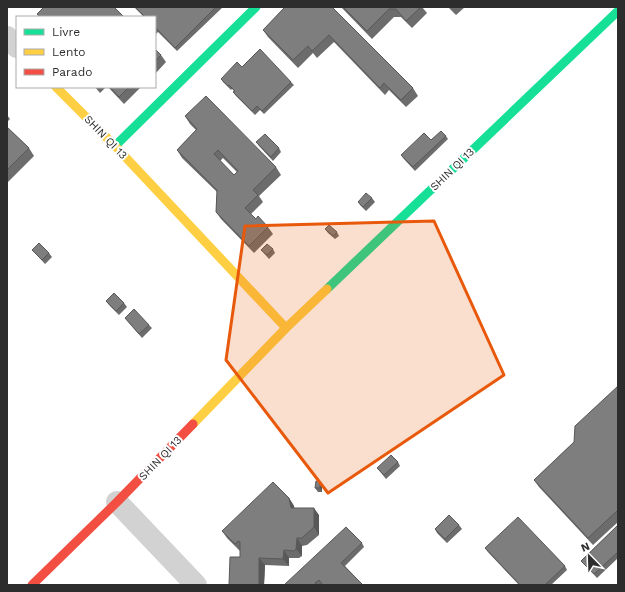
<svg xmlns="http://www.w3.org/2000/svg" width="625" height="592" font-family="'Work Sans',sans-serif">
	<rect width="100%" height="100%" fill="#fff"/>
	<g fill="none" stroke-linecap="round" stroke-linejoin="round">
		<path stroke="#d2d2d2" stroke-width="22" d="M7,37L17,47
			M117,502L196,585"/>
		<path stroke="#16e098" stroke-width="9" d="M115,146L256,7
			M327,289L618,11"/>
		<path stroke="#ffcf43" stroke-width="9" d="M56,87L115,146L286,328
			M193,424L286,328L327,289"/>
		<path stroke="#f24e42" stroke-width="9" d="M32,585L117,502L193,424"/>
	</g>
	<path fill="#6c6c6c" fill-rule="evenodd" d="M134,7H223L177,51L158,32L155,35V17H144Z
		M285,7L413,88L418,96L406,107L389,90L385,95L334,42L317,58L313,53L298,68L268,37L263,30Z
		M341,7H422L427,13L412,28L401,17H394L372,39Z
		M448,7H465L456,15Z
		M155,49L161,55L166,62L155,74Z
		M242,67L291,82L294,85L264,114L260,110L255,115L236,96L233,92L234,91L232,89L231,90L223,82L221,79Z
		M95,87H106L100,93Z
		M108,87H141L124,104Z
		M7,115L10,119L7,122Z
		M185,116L276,167L281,175L259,196L263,202L251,214L256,219L268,227L273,234L254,253L221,219L216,212L217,192L182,158L177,150L196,130L190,124ZM223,158L237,172L234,175L220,161Z
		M7,127L29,148L34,156L7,183Z
		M446,136L448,139L415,171L403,158L401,155Z
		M256,142L279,148L281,152L273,161L259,146Z
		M372,198L375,202L366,211L360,205L358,202Z
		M325,229L337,232L339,236L335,239L328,233Z
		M273,249L275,253L269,259L261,250Z
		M32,250L49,253L52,257L45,264L35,253Z
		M106,301L124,303L127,307L119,315L109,305Z
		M125,318L149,325L152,328L142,338Z
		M618,386V522L593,545L539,487L534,480L574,442Z
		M398,462L400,466L386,479L377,468Z
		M322,485V492H318L315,488Z
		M289,498L294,506V508L319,515V535L307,545L302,546V556L299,558H289V566L265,565L264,585H229L240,557V551L227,538L222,531Z
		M459,525L462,529L447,543L437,533L435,529Z
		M618,525V558L597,578L584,564L581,561Z
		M362,543L364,547L345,566L363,585H322L321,584L320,585H284Z
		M485,548L565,566L567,570L551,585H519L488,552Z"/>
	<path fill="#585858" d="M320,481L322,485V492L320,488Z
		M289,498L294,506L296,515L291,508Z
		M314,508L319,515V535L314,527Z
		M297,538L302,546V556L296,549Z
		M284,550L289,558V566L283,559Z
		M259,558L265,565L264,585H259Z"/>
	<path fill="#7e7e7e" stroke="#585858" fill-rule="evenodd" d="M44,7H114L124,17H40L37,14Z
		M135,7H216L175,48L156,28L155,29V17H145Z
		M285,7H332L413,88L401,100L384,83L380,88L329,35L312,51L308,46L293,60L263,30Z
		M343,7H421L406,21L396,9H389L367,31Z
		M155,49L161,55L155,61Z
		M260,49L291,82L262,111L257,106L252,111L233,92L235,91L229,85L228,86L221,79L237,62L242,67Z
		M110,87H129L119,97Z
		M206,96L276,167L253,190L258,195L245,208L256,219L258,216L268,227L249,246L216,212L217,190L177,150L197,129L185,116ZM218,150L238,171L234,175L214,154Z
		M7,127L29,148L7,170Z
		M441,131L446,136L413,167L401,155L424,133L431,140Z
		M265,134L279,148L271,157L256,142Z
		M366,193L372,198L363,207L358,202Z
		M329,225L337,232L333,236L325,229Z
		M39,243L49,253L42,260L32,250Z
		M267,244L273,249L267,255L261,250Z
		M114,293L124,303L116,311L106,301Z
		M134,309L149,325L139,334L125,318Z
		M618,386V510L588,538L534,480L574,442L575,426Z
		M391,455L398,462L384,475L377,468Z
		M316,481H320V488H315Z
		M273,482L289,498L291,508H314V527L302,538H297L296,549L294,551L284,550L283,559L259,558V585H229L230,557H240V542L238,541L235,544L222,531Z
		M449,515L459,525L445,539L435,529Z
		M518,517L565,566L545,585H520L485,548Z
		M618,525V552L594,574L581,561Z
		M346,527L362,543L341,563L363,585H323L319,580L315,583L317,585H284Z"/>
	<path fill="#e8590c" fill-opacity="0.2" stroke="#e8590c" stroke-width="3" stroke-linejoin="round" d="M434,221L504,375L328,493L226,360L245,226Z"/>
	<g text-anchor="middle" stroke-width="4" stroke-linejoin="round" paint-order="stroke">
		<g font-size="11" fill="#2d2d2d" stroke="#fff">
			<text transform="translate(106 137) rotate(46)" y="4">SHIN QI 13</text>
			<text transform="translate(452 169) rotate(-44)" y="4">SHIN QI 13</text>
			<text transform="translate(160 458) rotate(-46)" y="4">SHIN QI 13</text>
		</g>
	</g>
	<rect width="625" height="592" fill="none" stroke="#2d2d2d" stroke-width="16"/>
	<rect x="16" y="16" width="140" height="72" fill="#ffffff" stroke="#ababab"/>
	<rect x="24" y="29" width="20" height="6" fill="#16e098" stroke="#ababab"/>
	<text x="52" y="36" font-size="12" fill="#2d2d2d">Livre</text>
	<rect x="24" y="49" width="20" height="6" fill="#ffcf43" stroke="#ababab"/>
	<text x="52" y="56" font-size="12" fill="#2d2d2d">Lento</text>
	<rect x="24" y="69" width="20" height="6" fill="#f24e42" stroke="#ababab"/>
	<text x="52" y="76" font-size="12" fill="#2d2d2d">Parado</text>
	<g transform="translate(589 556) rotate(337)" stroke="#ffffff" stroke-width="3" paint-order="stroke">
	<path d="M0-3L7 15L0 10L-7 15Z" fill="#2d2d2d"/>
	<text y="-6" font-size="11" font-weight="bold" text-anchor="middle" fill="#2d2d2d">N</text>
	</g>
</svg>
